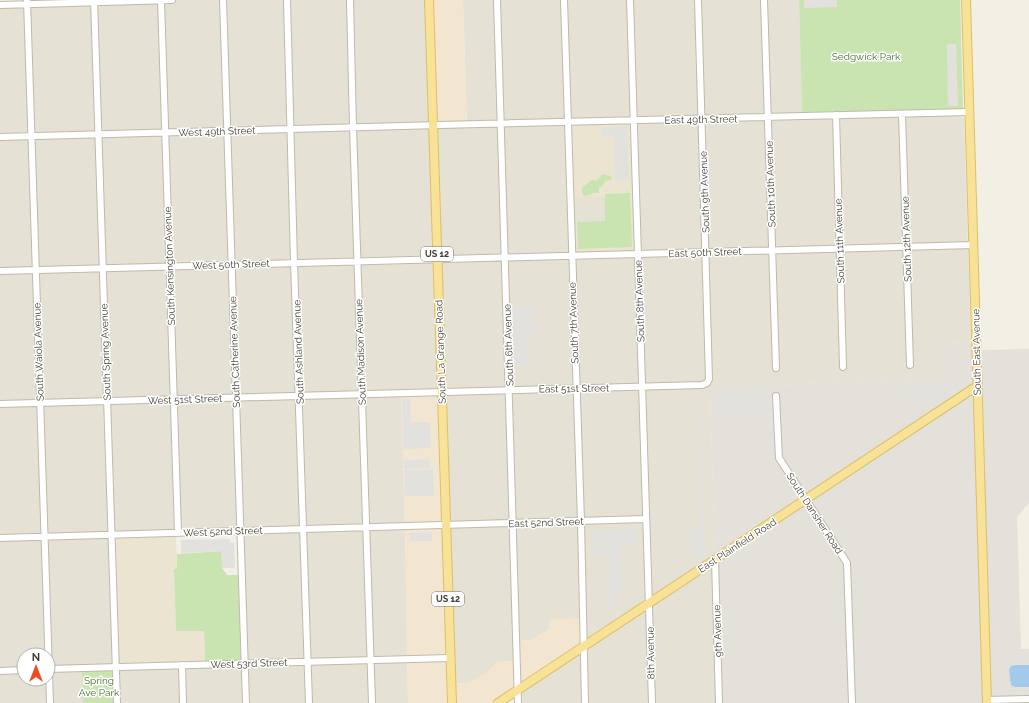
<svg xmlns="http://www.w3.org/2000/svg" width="1029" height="703" font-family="Raleway,sans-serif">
	<rect width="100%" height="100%" fill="#f2efe5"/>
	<path fill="#e5e1d4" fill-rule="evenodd" d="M23,0H428L439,390H401L405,526L408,703H0V2L23,1ZM238,533L241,660L182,662L114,537ZM24,655H48V679H24Z
		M463,0H799L802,113L961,110V116L964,119L971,343L941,344L943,378L710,388L715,555L712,573L716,703H522V692L580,654L549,629L532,640L514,641L515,661L498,662L485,674L469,683L452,684L435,124L467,123Z"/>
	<path fill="#f3e6d1" d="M432,0H463L467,123L435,124Z
		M401,395H440L447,703H408L405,526Z
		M581,618V645L495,703H452V684L469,683L485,674L498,662L514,661V641L532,640L549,629V619Z"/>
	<path fill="#e4e0da" d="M971,343L981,344L982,350L1029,349V503L1017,517L1021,649H1029V703H716L712,573L715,555L710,388L943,378L941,344Z"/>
	<path fill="#eae4d0" d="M633,121L637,253L572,255L571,222L605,221V197L571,198L569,123Z
		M176,535L177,569L174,570L176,631H204L205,662L118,664L114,537Z"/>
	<path fill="#c9e4b0" d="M799,0H960L963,108L961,110L802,113Z
		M602,174L611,176V180L605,181L603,186L599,187V193H592L591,194L585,196L582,194V188L592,180L597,181Z
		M630,193L632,247L578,249L577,222L605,221V194Z
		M222,551V568L227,575H239L241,661L205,662L204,631H176L174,569H177V554Z
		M115,668L116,703H83L82,669Z"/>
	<path fill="#e3e1dd" d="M804,0H837V7L804,8Z
		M947,44H956L958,106H948Z
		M601,127H627L629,180L615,181L614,136H601Z
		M537,307V314L532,315L533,324H539V334L529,335V365H514L513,308Z
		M950,383V393L926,407L909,408V384Z
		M764,390L765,415L715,416L714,391Z
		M697,391H700L701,444H698Z
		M402,399H410L411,422H430L431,448L403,449Z
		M698,448H701L703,506H700Z
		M429,459L430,468L404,469V460Z
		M433,469L434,496H405L404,470Z
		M700,516H704L706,561L700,564L690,546L689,531L700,530Z
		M635,530L636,543L620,544L621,584L618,590V597L621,602L611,608L607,601L606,587L609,582L608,556H592L591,532Z
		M432,532V541H410L409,533Z
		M230,539V542L234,543L235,568H222L221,551L181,553V540Z
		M697,562L699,565L660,591L658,588Z"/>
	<path fill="#a4caeb" d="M1015,665H1029V687H1015L1011,685L1009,670L1011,666Z"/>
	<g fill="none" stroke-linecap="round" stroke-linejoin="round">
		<defs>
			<path id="minor" d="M27,0L50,703
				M94,0L117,703
				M161,0L178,532
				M223,0L246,703
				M287,0L294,262L309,703
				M350,0L353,127L372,703
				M497,0L518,703
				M564,0L581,521L585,703
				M630,0L652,703
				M764,0L776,368
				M0,5L172,0
				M902,114L910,365
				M836,115L843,367
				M0,137L440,125L969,112
				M0,271L973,245
				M776,396L779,458L847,563L852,703
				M0,404L702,385L707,383L709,379L698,0
				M0,538L646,519
				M715,560L719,703
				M182,665L183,703
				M48,669L450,658
				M0,671L24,670
				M986,700L1029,699"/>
			<path id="major" d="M429,0L452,703
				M966,0L987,703
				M498,703L977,386"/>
		</defs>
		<use href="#minor" stroke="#bfbaab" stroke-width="8"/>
		<use href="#major" stroke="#dcc069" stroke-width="10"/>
		<use href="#minor" stroke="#fff" stroke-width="6"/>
		<use href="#major" stroke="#f8e298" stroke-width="8"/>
	</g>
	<g text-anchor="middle" stroke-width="3" stroke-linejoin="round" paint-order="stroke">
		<g fill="#fff" stroke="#7c7972" stroke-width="1">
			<rect x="421" y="247" width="32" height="14" rx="3"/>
			<rect x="432" y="592" width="32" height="14" rx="3"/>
		</g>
		<g font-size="9" font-weight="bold" fill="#443f35">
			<text x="437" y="257">US 12</text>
			<text x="448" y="602">US 12</text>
		</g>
		<g font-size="10" fill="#43722c" stroke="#fff">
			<text x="866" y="60">Sedgwick Park</text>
			<text x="99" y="684">Spring<tspan x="99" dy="12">Ave Park</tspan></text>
		</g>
		<g font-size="10" fill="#443f35" stroke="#fff">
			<text transform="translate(701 119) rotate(-1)" y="4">East 49th Street</text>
			<text transform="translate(217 131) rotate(-2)" y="4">West 49th Street</text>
			<text transform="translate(770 184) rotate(-92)" y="4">South 10th Avenue</text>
			<text transform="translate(704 192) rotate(-92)" y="4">South 9th Avenue</text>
			<text transform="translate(906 239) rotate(-92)" y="4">South 12th Avenue</text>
			<text transform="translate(839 241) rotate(-92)" y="4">South 11th Avenue</text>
			<text transform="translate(705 252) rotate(-2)" y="4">East 50th Street</text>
			<text transform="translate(231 264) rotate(-2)" y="4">West 50th Street</text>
			<text transform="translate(169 266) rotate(-92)" y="4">South Kensington Avenue</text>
			<text transform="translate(639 301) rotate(-92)" y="4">South 8th Avenue</text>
			<text transform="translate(573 323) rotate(-92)" y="4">South 7th Avenue</text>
			<text transform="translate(508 345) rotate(-92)" y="4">South 6th Avenue</text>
			<text transform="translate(38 352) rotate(-92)" y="4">South Waiola Avenue</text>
			<text transform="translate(105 352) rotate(-92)" y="4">South Spring Avenue</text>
			<text transform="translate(234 352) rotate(-92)" y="4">South Catherine Avenue</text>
			<text transform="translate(298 352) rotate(-92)" y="4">South Ashland Avenue</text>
			<text transform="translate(360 352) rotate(-92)" y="4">South Madison Avenue</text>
			<text transform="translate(440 352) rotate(-92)" y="4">South La Grange Road</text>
			<text transform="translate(976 352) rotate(-91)" y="4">South East Avenue</text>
			<text transform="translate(574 388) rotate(-1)" y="4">East 51st Street</text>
			<text transform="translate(185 399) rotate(-2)" y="4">West 51st Street</text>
			<text transform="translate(815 513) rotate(57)" y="4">South Dansher Road</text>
			<text transform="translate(546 522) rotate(-2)" y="4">East 52nd Street</text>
			<text transform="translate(223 531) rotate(-2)" y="4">West 52nd Street</text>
			<text transform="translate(737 545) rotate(-33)" y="4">East Plainfield Road</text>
			<text transform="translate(717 631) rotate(-92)" y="4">9th Avenue</text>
			<text transform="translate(650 653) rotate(-91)" y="4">8th Avenue</text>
			<text transform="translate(249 663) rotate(-2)" y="4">West 53rd Street</text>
		</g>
	</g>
	<g transform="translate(36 667)"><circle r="19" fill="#ffffff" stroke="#b4b2ae"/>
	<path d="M0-3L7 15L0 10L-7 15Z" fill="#ed4b21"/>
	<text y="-6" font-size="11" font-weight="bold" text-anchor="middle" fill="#443f35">N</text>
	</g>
</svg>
